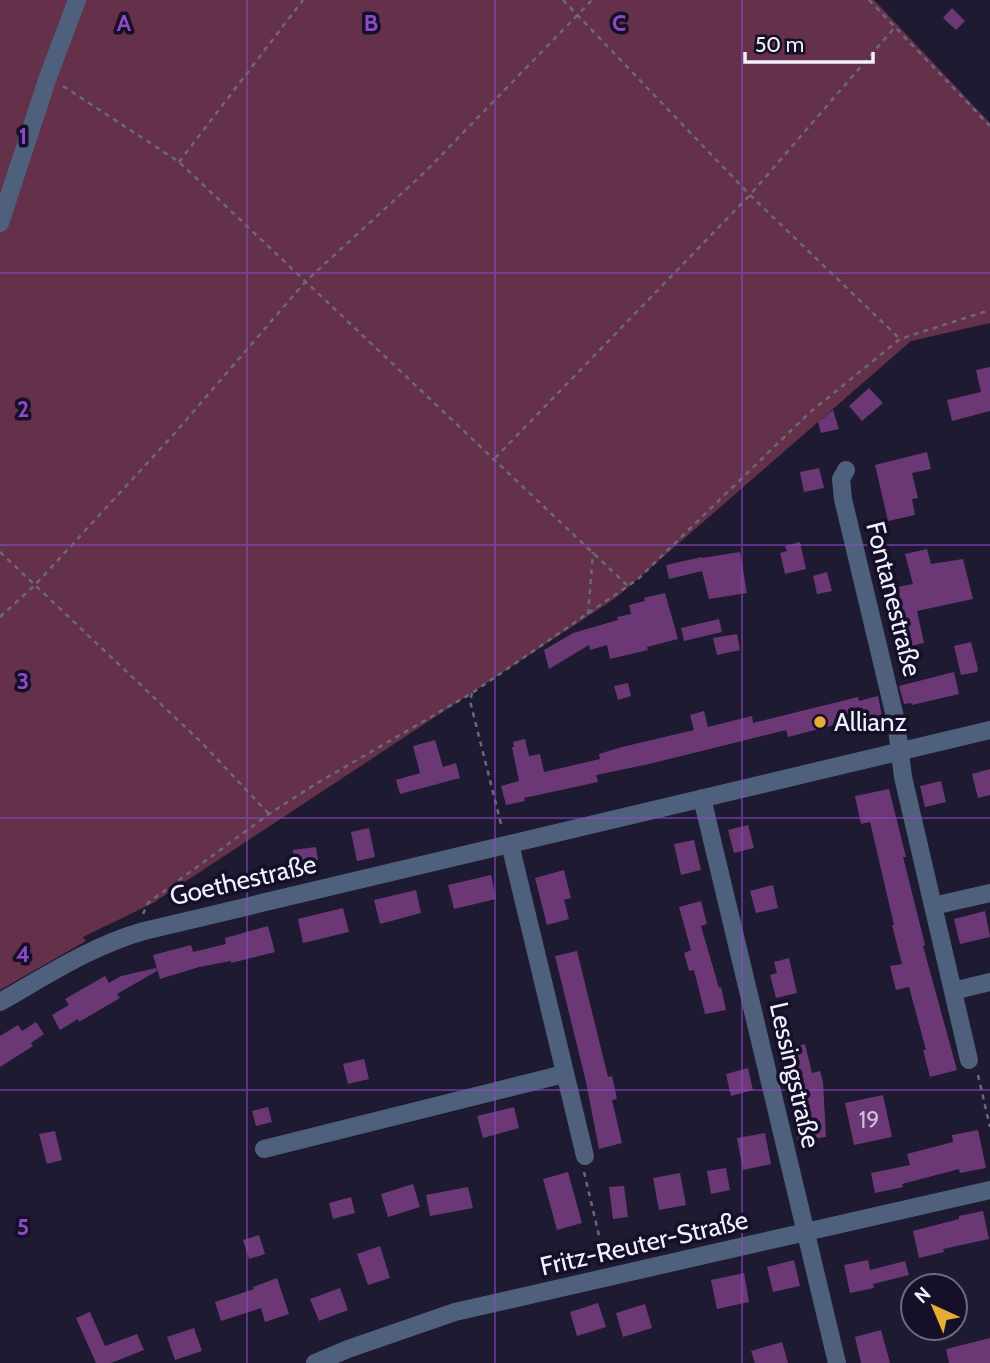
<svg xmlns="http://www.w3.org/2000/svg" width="990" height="1363" font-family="Cabin,sans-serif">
	<rect width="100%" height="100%" fill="#1e1a32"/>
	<path fill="#65314a" d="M0,0H874L990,123V323L911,341L617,597L153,903L83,937L86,941L0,990Z"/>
	<path fill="#6b3875" d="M952,8L965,21L956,30L943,18Z
		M990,367V411L952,421L947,400L981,392L976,370Z
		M869,388L883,403L862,421L849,406Z
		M833,410L839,429L821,433L818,422Z
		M927,452L931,469L912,473L918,498L912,499L915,515L888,521L875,465Z
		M819,468L824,488L804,492L800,472Z
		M800,542L806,569L785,574L780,553L787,551L785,546Z
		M927,549L931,564L963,559L973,599L917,611L924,643L899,649L894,630L906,627L898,587L913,584L905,554Z
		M740,552L747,593L709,599L702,571L669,579L666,565L702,557V558Z
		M827,572L832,591L817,594L813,576Z
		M665,593L678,639L647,647L648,650L610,659L607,645L590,650L589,645L549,669L544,650L573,633L618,620L617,617L631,614L629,605L645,601L644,598Z
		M719,619L722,632L684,641L681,628Z
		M737,634L740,650L717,655L713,638Z
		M971,642L978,669L977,672L961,675L954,646Z
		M954,672L959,694L912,705L911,703L904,704L899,686Z
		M628,683L631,696L618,700L614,686Z
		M878,696L882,716L862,721L861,718L788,737L786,730L649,764L596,775L598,782L524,798L525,801L506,805L501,786L519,781L512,747H514L513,742L525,739L529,756L540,754L544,772L600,759L599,754L622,747L694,730L690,715L704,711L708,727L752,716L753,723L858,697L859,701Z
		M435,740L443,767L456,763L460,778L400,794L396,780L420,773L413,746Z
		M990,769V795L978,798L972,774Z
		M941,781L946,802L925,807L920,786Z
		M889,789L906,857H903L925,945L923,946L957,1070L930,1077L923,1050H926L909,987L896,990L890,966L902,964L892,925H894L870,822L861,824L855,796Z
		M748,825L754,848L734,853L728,830Z
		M369,828L375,857L357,861L351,832Z
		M694,840L701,870L681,875L674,844Z
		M316,847L318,860L294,863L293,850Z
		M564,870L571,898L564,900L569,919L547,925L535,878Z
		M491,875L496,899L454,909L448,885Z
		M773,885L778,908L756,913L750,891Z
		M416,890L421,913L380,924L374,900Z
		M701,901L707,924L701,926L719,988L721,987L726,1010L705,1014L694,970L689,971L684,953L691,950L679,907Z
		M343,908L349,932L303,943L298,919Z
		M985,911L990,937L960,944L954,919Z
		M268,926L275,952L231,963V961L199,967L160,979L153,955L191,945L193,952L226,944L225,938Z
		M577,951L608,1077L612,1076L617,1099L612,1100L622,1143L599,1149L586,1082L555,956Z
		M789,958L797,993L776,998L770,975L777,973L774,962Z
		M156,968L157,971L117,994L120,998L79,1022L78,1019L60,1030L52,1015L69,1005L65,999L105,976L109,983L121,976Z
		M36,1022L44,1034L31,1043L33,1046L0,1067V1036L18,1025L22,1031Z
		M805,1044L812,1073L820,1071L823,1082L826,1137L798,1141L793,1117L806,1113L799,1081L790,1083L785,1060L794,1058L791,1048Z
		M364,1059L369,1079L348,1084L343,1064Z
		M748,1068L753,1090L731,1096L726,1074Z
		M883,1095L892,1137L854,1145L845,1103Z
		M268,1107L272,1122L256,1126L252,1111Z
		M514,1107L519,1128L483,1138L477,1116Z
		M978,1130L986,1168L960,1173L959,1169L902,1184L903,1187L875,1193L871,1173L910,1165L907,1154L953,1142L952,1135Z
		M55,1131L62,1160L47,1164L39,1134Z
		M765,1133L771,1164L743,1170L737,1138Z
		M726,1168L730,1190L711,1194L707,1171Z
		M568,1172L582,1223L557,1230L543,1179Z
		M680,1173L686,1205L659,1210L653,1178Z
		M413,1184L420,1207L388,1217L381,1194Z
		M624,1186L628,1217L613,1219L609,1187Z
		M468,1187L473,1208L430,1216L426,1195Z
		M351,1197L355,1213L333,1219L329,1203Z
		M983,1211L989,1239L943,1249L944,1252L919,1258L913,1231L959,1219V1216Z
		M259,1235L265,1254L249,1259L243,1240Z
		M380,1246L390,1278L368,1285L357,1254Z
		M794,1260L800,1286L773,1292L767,1267Z
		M868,1260L870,1270L905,1261L909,1275L873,1284L874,1288L850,1293L844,1265Z
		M744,1273L749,1302L717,1309L711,1280Z
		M277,1278L289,1314L265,1322L261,1308L221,1321L215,1302L254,1289L253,1287Z
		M340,1288L348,1310L319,1321L310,1299Z
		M598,1303L606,1327L577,1336L570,1312Z
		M645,1304L652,1328L623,1337L616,1313Z
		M90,1312L105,1346L137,1334L144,1350L111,1363H96L76,1318Z
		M194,1328L202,1351L175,1360L167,1337Z
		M881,1330L890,1363H861L855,1337Z
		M990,1338V1363H949L946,1349Z
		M782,1342L788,1363H755L751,1351Z"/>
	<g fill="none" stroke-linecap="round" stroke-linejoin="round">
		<path stroke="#6b687c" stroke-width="2.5" stroke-dasharray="5 5" stroke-linecap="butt" d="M563,0L750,195L900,339
			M869,0L990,126
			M63,86L179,162L628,586
			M179,162L303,0
			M495,458L750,195L895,27
			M0,552L201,742L269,814
			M588,614L593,552
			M0,617L35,585L174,434L306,281L424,173L592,0
			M472,693L470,701L502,828
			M143,914L148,903L269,814L314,785L472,693L638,579L808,414L900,339L990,310
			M978,1075L990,1127
			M584,1172L605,1261"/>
		<path stroke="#4f607d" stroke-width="18" d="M0,223L48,77L77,0
			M846,470L841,479L843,499L896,721L903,777L969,1060
			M702,798L837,1363
			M510,844L585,1156
			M933,906L990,893
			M953,991L990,982
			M0,1002C46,976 93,945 144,931L990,730
			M264,1149L564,1074
			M315,1363L348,1349L455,1312L990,1190"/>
	</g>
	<path fill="none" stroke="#8d49c8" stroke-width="2" stroke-opacity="0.55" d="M247,0V1363M495,0V1363M742,0V1363M0,273H990M0,545H990M0,818H990M0,1090H990"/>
	<circle fill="#e4ad35" stroke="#151028" stroke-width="2.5" cx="820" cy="722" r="7"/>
	<g text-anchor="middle" stroke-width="7" stroke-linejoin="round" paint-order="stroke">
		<g font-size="23" fill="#d0c2dc">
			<text x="869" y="1128">19</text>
		</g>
		<g font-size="26" fill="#f2f0fe" stroke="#151028">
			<text transform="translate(894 599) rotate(76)" y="9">Fontanestraße</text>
			<text transform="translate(243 880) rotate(-13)" y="9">Goethestraße</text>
			<text transform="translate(795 1075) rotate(77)" y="9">Lessingstraße</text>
			<text transform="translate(644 1243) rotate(-13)" y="9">Fritz-Reuter-Straße</text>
		</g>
		<g font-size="26" fill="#f2f0fe" stroke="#151028" text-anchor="start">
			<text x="834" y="731">Allianz</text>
		</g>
	</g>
	<g font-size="23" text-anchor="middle" font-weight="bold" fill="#8d49c8" stroke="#151028" stroke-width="7" stroke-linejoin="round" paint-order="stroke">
		<text x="124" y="31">A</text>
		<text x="371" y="31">B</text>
		<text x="619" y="31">C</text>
		<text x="23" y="144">1</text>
		<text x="23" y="417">2</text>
		<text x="23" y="689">3</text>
		<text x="23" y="962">4</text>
		<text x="23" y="1235">5</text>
	</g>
	<g transform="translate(934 1307) rotate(316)"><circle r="33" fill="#151028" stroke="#6d6a7e" stroke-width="2"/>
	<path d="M0-5L12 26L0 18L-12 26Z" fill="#e4ad35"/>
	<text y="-10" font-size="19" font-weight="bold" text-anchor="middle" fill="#f2f0fe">N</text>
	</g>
	<path d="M745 52v10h128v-10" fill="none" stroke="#f2f0fe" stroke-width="3.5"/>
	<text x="755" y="52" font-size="21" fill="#f2f0fe" stroke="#151028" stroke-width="5" paint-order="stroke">50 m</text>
</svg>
